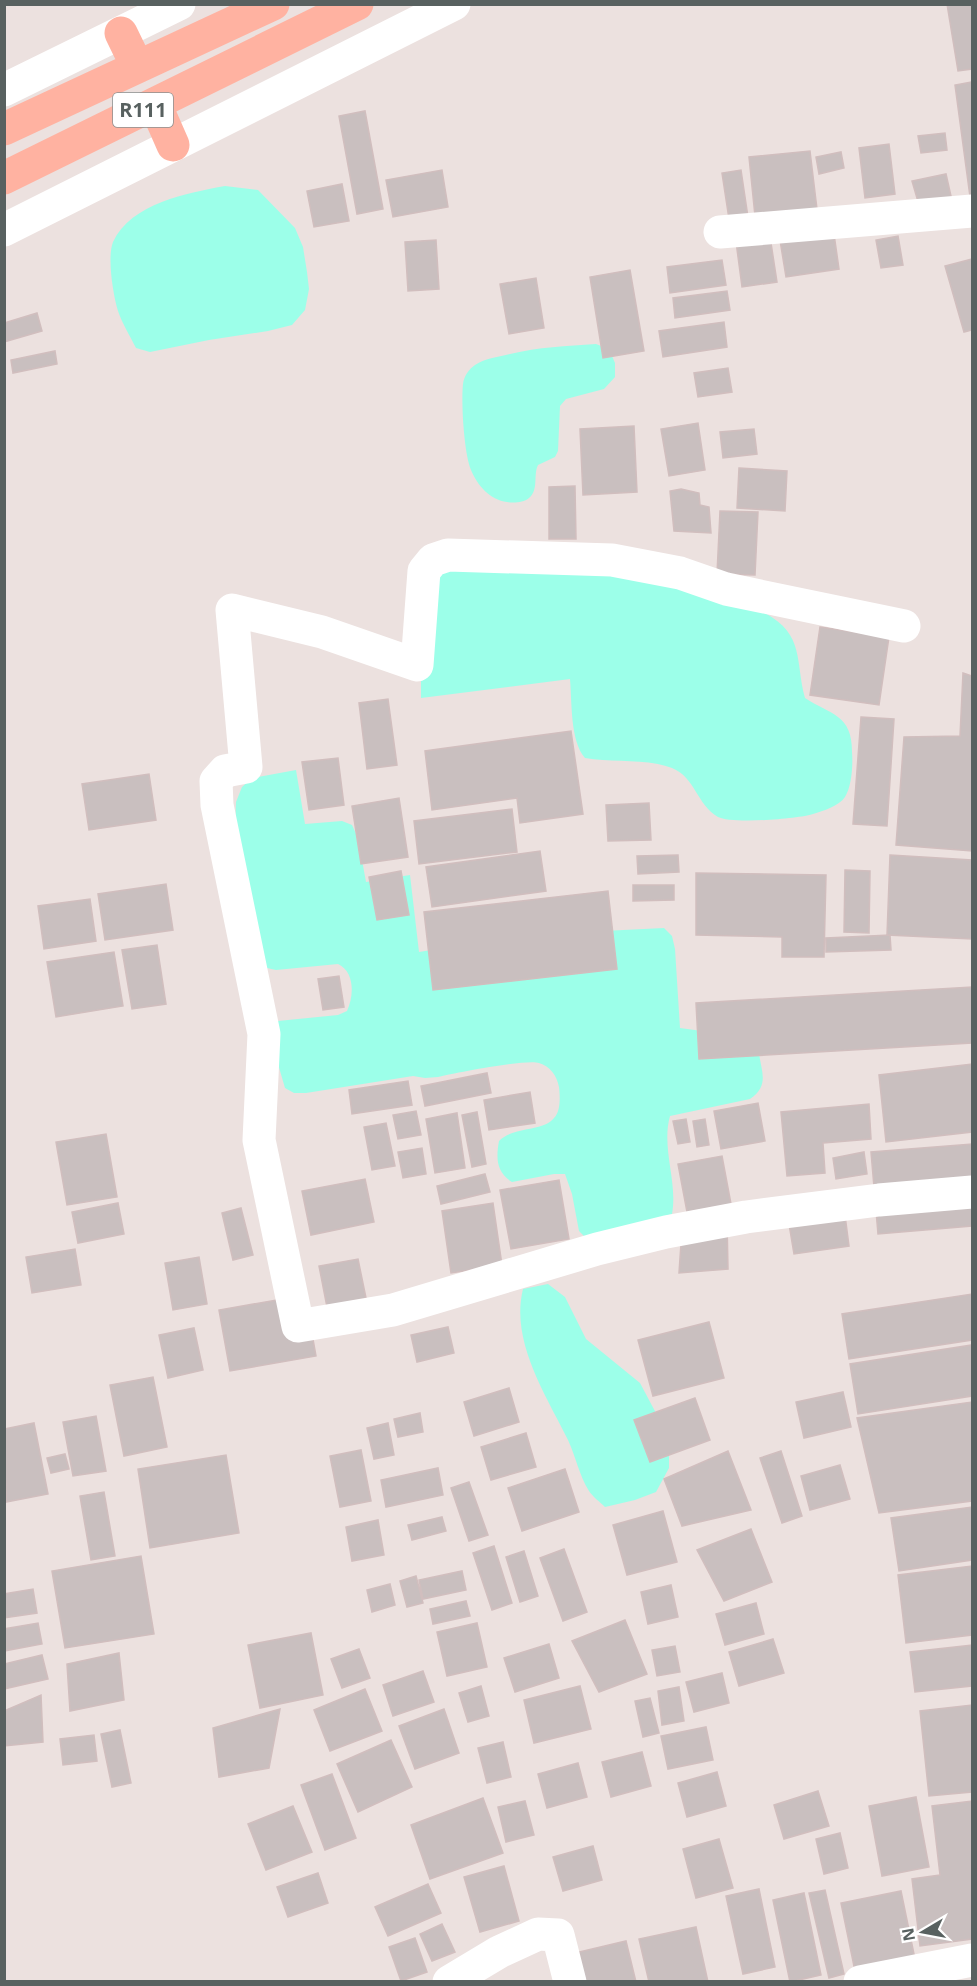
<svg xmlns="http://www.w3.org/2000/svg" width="977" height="1986" font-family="'Open Sans',sans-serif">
	<rect width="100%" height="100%" fill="#ece1df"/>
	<path fill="#9cffe9" d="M225,186L258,190L295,228L303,247L307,272L309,289L305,310L292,325L268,331L209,340L150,352L136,348C130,336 122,323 118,311C113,295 107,257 113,242C131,203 188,193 225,186Z
		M596,344L609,349L615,363V377L604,389L566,399L560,406L558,451L555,457L538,465C533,475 539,490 529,498C523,503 513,503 507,502C490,500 477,485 471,470C464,453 461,403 463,384C464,376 469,369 475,365C485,358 499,357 510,354C539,347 566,346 596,344Z
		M434,569H613L765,613C805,635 795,661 805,698C831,715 852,714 852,752C853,764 852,786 845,797C839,806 823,811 813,814C798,819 731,824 718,817C697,805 695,777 672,768C645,758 613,763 585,758C570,741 572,702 570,679L421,698V661Z
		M296,770L305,824L342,821L352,825L358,838L366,882L410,875L419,952L476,943L583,932L664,928L672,936L675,949L680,1028L702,1031L759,1054C762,1073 769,1086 750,1099L670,1116C661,1148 678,1182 672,1214L586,1238L579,1231L572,1194L565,1174H554L512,1182C496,1172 496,1158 499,1141C514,1126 543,1132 554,1118C561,1111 560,1096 559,1087C557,1076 550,1066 539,1063C526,1059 455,1073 438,1077L425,1078L413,1076L306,1093H294L285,1088L278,1064V1021L338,1015L347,1011C354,996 355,972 338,964L276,970L267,968L260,962L235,830L236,802L242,787L252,778Z
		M548,1284L565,1297L586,1339L640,1383L657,1415L669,1450V1468L656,1492L635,1500L605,1507C600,1502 593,1497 589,1491C579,1475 576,1457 568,1440C546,1395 510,1341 523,1289Z"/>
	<path fill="#c9bfbf" stroke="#d1bebe" stroke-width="1.5" d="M947,4H972V69L958,71Z
		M972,82V204H971L955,85Z
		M365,111L383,209L357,214L339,116Z
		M945,133L947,150L921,153L918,136Z
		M889,144L895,194L865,198L859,148Z
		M810,151L817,209L755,216L749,157Z
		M841,152L844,168L819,174L816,157Z
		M442,170L448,207L393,217L386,180Z
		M741,170L748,217L729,219L722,173Z
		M946,174L953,205H919L912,181Z
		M342,184L349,221L314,227L307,191Z
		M832,220L839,269L786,277L778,228Z
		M769,230L777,282L742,287L735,234Z
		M898,236L903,265L881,268L876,240Z
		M436,240L439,289L408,291L405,242Z
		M972,259V330L964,332L945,266Z
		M722,260L726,285L670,293L667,267Z
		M630,270L644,351L603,358L590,277Z
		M536,278L544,328L509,334L500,284Z
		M727,291L730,310L675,318L673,298Z
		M37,313L42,331L4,342V323Z
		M724,322L727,347L663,357L659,331Z
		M55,351L57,364L13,373L11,360Z
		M728,368L732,392L698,397L694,373Z
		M698,423L705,470L669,476L661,429Z
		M634,426L637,492L583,495L580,429Z
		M754,429L757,454L723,458L720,432Z
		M739,468L787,471L785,511L737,508Z
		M575,486L576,539H549V487Z
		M681,489L699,493L700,505L709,507L711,533L674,531L670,491Z
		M720,511L758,512L755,575L717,574Z
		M820,627L889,637L879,705L810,695Z
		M963,673L972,676V851L896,845L904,737L960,736Z
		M388,699L397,765L367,769L359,703Z
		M861,717L894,719L887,826L853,824Z
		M571,731L583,814L520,823L517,798L432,810L425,751Z
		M338,758L344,805L309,810L302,762Z
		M149,774L156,820L89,830L82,784Z
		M399,798L408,857L361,864L352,806Z
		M649,803L651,840L608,841L606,805Z
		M512,809L517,852L419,864L414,821Z
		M540,851L546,891L432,907L426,867Z
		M678,855L679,872L638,874L637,856Z
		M890,855L972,860V939L887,935Z
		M845,870L870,871L869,933L844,932Z
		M401,871L409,915L377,920L369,877Z
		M696,873L826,875L824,957H782V937L696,935Z
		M166,884L173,930L105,940L98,894Z
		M633,885H674V900L633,901Z
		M608,891L617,969L433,990L424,912Z
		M90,899L96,941L44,949L38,906Z
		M890,935L891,950L826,952V938Z
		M157,945L166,1004L132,1009L122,950Z
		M114,952L123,1006L56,1017L47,962Z
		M339,976L344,1007L323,1010L318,979Z
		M972,987V1043L699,1059L696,1003Z
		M972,1064V1132L886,1142L879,1075Z
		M487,1073L491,1093L425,1106L421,1086Z
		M408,1081L412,1105L352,1114L349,1090Z
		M530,1092L535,1123L489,1130L484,1100Z
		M758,1103L765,1141L721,1149L714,1111Z
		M869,1104L871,1139L823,1143L825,1173L787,1176L781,1112Z
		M416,1111L421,1135L398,1139L393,1115Z
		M477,1112L486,1164L472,1167L462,1115Z
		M457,1113L465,1168L435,1173L426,1119Z
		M686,1119L690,1142L678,1144L673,1121Z
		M705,1119L709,1145L697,1147L693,1121Z
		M386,1123L395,1166L372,1170L364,1127Z
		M106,1134L117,1197L67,1205L56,1142Z
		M972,1144V1226L878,1234L871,1152Z
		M422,1148L426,1174L403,1178L398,1152Z
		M864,1152L867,1174L836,1179L833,1158Z
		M722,1156L731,1204L687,1212L678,1164Z
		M485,1174L490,1192L441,1204L437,1186Z
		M365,1179L374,1222L311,1235L302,1191Z
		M559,1180L569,1239L511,1249L500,1190Z
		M118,1203L124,1234L78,1243L72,1212Z
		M493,1203L502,1265L451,1273L442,1211Z
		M241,1208L253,1255L233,1260L222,1213Z
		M845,1215L849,1246L794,1254L789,1224Z
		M727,1221L728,1269L679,1273L682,1229Z
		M75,1249L81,1285L32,1293L26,1257Z
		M199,1257L207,1304L173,1310L165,1263Z
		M358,1259L366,1298L327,1307L319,1266Z
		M972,1294V1340L849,1359L842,1314Z
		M305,1295L316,1356L230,1371L219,1310Z
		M709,1322L724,1378L653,1396L638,1340Z
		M448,1327L454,1353L417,1362L411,1335Z
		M194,1328L203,1370L168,1378L159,1335Z
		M972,1345V1396L858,1414L850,1364Z
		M153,1377L167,1447L124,1456L110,1385Z
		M509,1388L519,1422L474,1436L464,1402Z
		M843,1392L851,1427L804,1438L796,1402Z
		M695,1398L710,1440L650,1462L634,1420Z
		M972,1402V1501L879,1513L857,1418Z
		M420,1413L423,1432L398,1437L394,1419Z
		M96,1416L106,1471L73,1476L63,1422Z
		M34,1423L48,1494L6,1502L4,1429Z
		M388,1423L394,1455L374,1459L367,1428Z
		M526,1433L536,1467L491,1480L481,1447Z
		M361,1450L371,1501L340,1507L330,1456Z
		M728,1451L751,1510L682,1526L664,1479Z
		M781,1451L802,1516L782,1523L760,1458Z
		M65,1454L69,1469L51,1473L47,1458Z
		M226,1455L239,1533L150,1548L138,1469Z
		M840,1465L850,1499L810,1510L801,1476Z
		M438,1468L443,1495L386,1507L381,1480Z
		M565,1469L579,1512L522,1531L508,1488Z
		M469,1482L488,1535L469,1541L451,1488Z
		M104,1492L115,1556L91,1560L80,1496Z
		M972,1507V1560L899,1571L891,1518Z
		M663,1511L677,1562L627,1575L613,1525Z
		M442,1517L446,1531L412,1540L408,1525Z
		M378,1520L384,1555L352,1561L346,1527Z
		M751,1529L772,1582L724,1601L697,1550Z
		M494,1546L512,1603L492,1610L473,1553Z
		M564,1549L587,1612L563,1621L540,1558Z
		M524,1551L538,1596L520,1602L506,1557Z
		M141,1556L154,1634L65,1648L52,1571Z
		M972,1566V1635L906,1643L898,1575Z
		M462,1571L466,1590L423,1599L419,1580Z
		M416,1576L423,1603L407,1607L400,1581Z
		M390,1584L395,1605L372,1612L367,1590Z
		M671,1585L678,1617L648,1624L641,1592Z
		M33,1589L37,1613L4,1618V1594Z
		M466,1601L470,1616L433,1624L430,1609Z
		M756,1603L764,1634L725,1645L716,1614Z
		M625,1620L647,1674L599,1692L572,1641Z
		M38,1623L42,1644L4,1651V1629Z
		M477,1623L487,1667L447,1676L437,1632Z
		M311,1633L323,1695L260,1708L248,1645Z
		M773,1639L784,1673L739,1686L729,1652Z
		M549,1644L559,1678L515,1692L504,1658Z
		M972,1645V1686L915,1692L910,1652Z
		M675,1646L680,1672L657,1676L652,1650Z
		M359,1649L370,1678L342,1688L331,1659Z
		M119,1653L124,1700L70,1711L67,1664Z
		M42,1655L48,1679L4,1689V1664Z
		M423,1671L434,1702L393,1716L383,1685Z
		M722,1673L729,1703L694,1712L686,1682Z
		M481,1686L489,1716L468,1722L459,1693Z
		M580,1686L591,1729L534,1743L524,1700Z
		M679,1687L684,1721L662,1725L658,1691Z
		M365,1689L382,1731L330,1751L314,1710Z
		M41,1695L43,1742L4,1746V1711Z
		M650,1698L659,1733L643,1737L635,1701Z
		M972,1705V1792L929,1796L920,1711Z
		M280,1709L269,1768L219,1777L213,1728Z
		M444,1709L459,1753L415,1769L399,1726Z
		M706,1727L713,1760L668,1769L661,1736Z
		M120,1730L131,1783L112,1787L101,1734Z
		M94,1735L97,1761L63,1765L60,1739Z
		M391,1740L412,1787L358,1812L337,1764Z
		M503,1742L511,1777L487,1783L478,1748Z
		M642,1752L651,1786L611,1797L602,1762Z
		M578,1763L587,1797L547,1808L538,1774Z
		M717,1772L726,1806L687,1817L678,1783Z
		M332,1774L356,1838L325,1850L301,1785Z
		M818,1791L829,1826L784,1839L774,1805Z
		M916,1797L929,1867L882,1876L869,1806Z
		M483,1798L503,1853L430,1879L411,1825Z
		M525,1801L534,1835L506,1842L498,1807Z
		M972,1801V1939L920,1946L912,1879L940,1875L932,1806Z
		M293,1806L312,1852L266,1870L248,1824Z
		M840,1833L848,1868L824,1874L816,1839Z
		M719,1839L733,1888L696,1898L683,1849Z
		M593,1846L602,1880L563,1891L553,1857Z
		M504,1866L519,1921L480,1932L464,1877Z
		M318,1873L328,1903L288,1917L277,1887Z
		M428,1884L441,1913L388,1936L375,1907Z
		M759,1889L775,1967L743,1974L726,1896Z
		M825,1890L844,1974L829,1978L809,1893Z
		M901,1891L915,1959L855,1971L841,1903Z
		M804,1893L821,1975L790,1982L773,1900Z
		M442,1924L455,1952L432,1961L420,1934Z
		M696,1927L708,1982H649L639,1939Z
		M415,1938L427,1972L401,1981L389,1947Z
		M626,1941L636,1982H585L579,1952Z"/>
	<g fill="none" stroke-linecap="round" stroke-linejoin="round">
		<path stroke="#fff" stroke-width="33" d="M720,232L972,211
			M904,626L726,589L680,573L612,560L448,555L433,560L424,571L417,665L322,632L232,610L246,767L225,771L216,781L217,805L264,1034L259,1140L298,1326L393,1310L597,1249L666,1232L746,1217L879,1200L972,1192
			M449,1982L499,1952L538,1934L558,1935L570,1982
			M860,1982L972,1960"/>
		<path stroke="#fff" stroke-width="33" d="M4,90L179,4
			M4,230L454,4"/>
		<path stroke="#ffb2a1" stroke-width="33" d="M121,33L137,66
			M155,104L173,145
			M4,129L273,4
			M4,178L357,4"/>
	</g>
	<g text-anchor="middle" stroke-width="6" stroke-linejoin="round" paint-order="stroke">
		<rect fill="#fff" stroke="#8a9090" stroke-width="1.5" x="113" y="93" width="60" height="34" rx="4.5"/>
		<g font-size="20" font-weight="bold" fill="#586160">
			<text x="143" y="117">R111</text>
		</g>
	</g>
	<rect width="977" height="1986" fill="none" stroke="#586160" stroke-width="12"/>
	<g transform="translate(923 1932) rotate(260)" stroke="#ffffff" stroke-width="4.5" paint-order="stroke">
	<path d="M0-4.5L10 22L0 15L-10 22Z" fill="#586160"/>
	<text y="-9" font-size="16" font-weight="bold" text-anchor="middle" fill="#586160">N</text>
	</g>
</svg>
